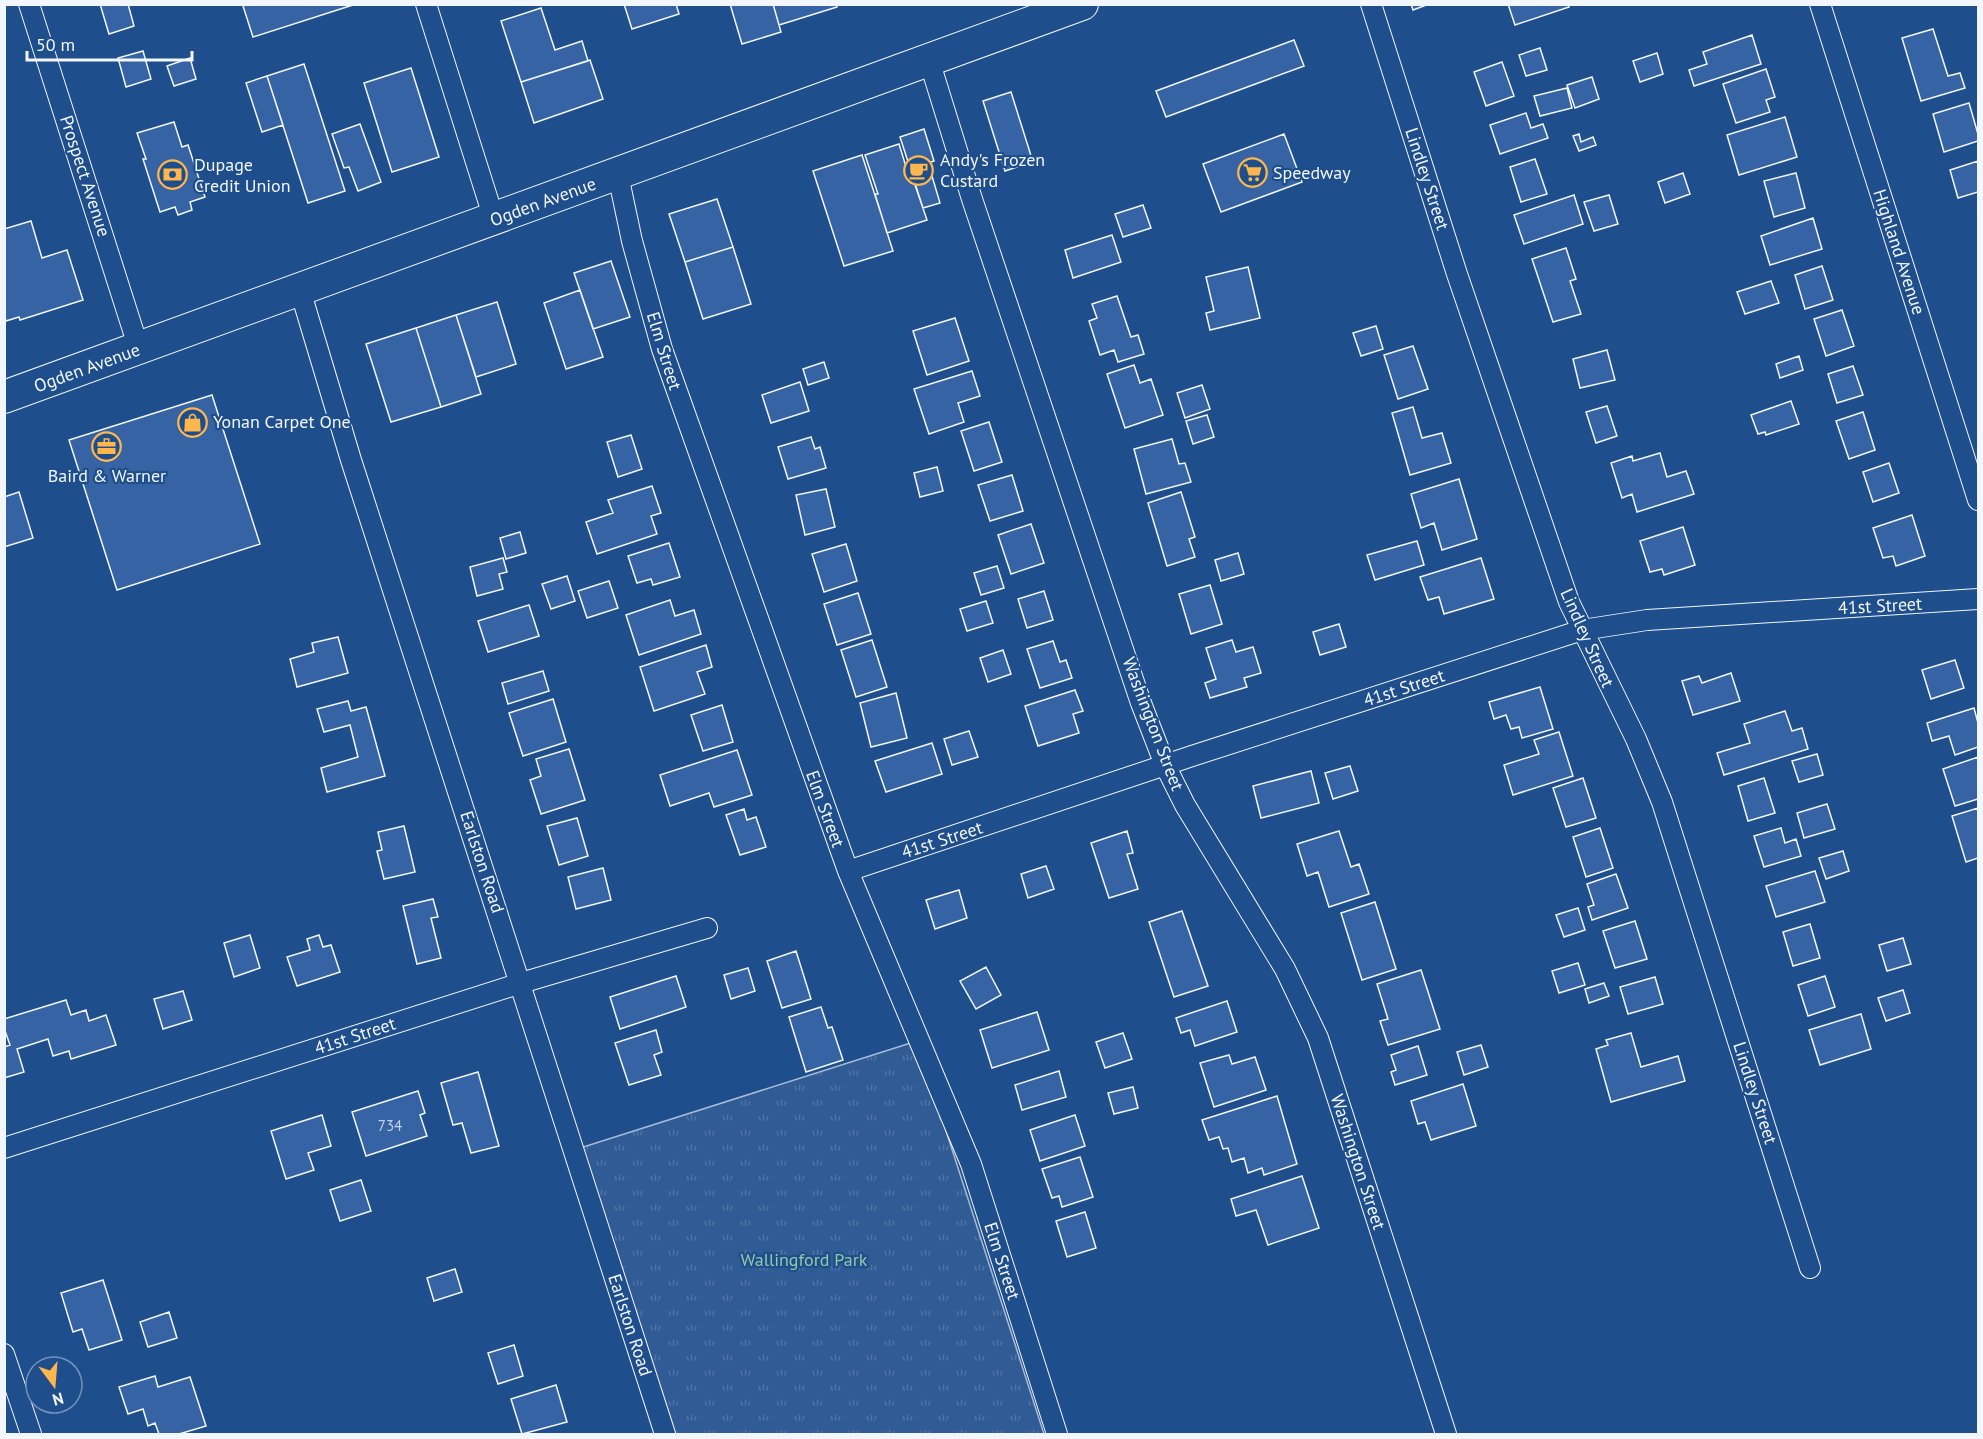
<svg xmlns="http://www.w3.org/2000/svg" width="1983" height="1439" font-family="'PT Sans',sans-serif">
	<defs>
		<pattern id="park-tufts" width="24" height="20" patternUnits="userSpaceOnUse" patternTransform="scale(1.5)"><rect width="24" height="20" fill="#305b95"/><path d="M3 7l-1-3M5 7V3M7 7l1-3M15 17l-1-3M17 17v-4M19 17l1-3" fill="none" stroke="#4e73a5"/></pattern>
	</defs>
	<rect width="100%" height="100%" fill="#1f4e8c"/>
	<path fill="url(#park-tufts)" stroke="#a8bbd7" stroke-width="1.5" d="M917,1041L1044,1434H668L577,1149Z"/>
	<path fill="#3563a3" stroke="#f2f6ff" stroke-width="1.5" d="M100,4H128L134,26L109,34Z
		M248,4H356L253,37L243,6Z
		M624,4H676L679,14L632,29Z
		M730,4H773L781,32L742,44Z
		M773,4H836L837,7L779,25Z
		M1411,4H1429L1413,10Z
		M1508,4H1568L1569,7L1515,25Z
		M541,8L555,50L582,41L588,61L521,82L501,21Z
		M1933,29L1948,76L1960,73L1965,88L1921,101L1902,38Z
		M1752,35L1761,64L1694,86L1689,70L1707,64L1703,52Z
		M1294,40L1304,66L1166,117L1156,91Z
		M1540,48L1547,70L1526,76L1519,55Z
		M143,51L151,79L126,87L118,58Z
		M1657,53L1663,74L1640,82L1633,61Z
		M190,58L196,79L174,86L167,66Z
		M590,60L603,99L534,123L521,82Z
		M1502,62L1514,96L1486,106L1474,72Z
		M304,64L345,191L308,203L267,76Z
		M411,68L439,157L392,172L364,83Z
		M1766,69L1775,97L1766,100L1770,112L1736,123L1723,84Z
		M267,76L283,125L262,132L246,83Z
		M1592,77L1599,99L1575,108L1567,85Z
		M1567,88L1572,108L1540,116L1534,96Z
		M1011,92L1033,162L1005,171L983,101Z
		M1969,103L1978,134V141L1944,152L1933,114Z
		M1526,113L1531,128L1543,124L1548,138L1500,154L1490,125Z
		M1785,117L1797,157L1739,175L1727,135Z
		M174,122L182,147L188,145L205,197L190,202L192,210L178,215L175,207L160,212L143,159H146L137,133Z
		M360,124L381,182L358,191L349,167L344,168L332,134Z
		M924,129L934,161L925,164L930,177L932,176L940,203L923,208L900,137Z
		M1284,134L1302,182L1221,212L1203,164Z
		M1579,134L1581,142L1593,137L1596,145L1579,151L1573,136Z
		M899,144L911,183L914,182L927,220L887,233L875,194H878L865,155Z
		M862,155L893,251L844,266L813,171Z
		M1535,159L1547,194L1521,202L1510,167Z
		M1978,161V192L1958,198L1950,170Z
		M1683,173L1690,194L1665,203L1658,182Z
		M1796,173L1805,208L1774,217L1764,181Z
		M1574,195L1583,224L1524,244L1514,215Z
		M1609,195L1618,224L1594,231L1584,202Z
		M717,199L733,247L685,262L669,214Z
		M1143,205L1151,228L1123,237L1115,214Z
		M1813,218L1822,249L1770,265L1761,236Z
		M31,221L42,258L67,250L83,300L20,320L19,317L6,321L4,315V229Z
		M1112,235L1121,262L1073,278L1065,250Z
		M733,247L751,304L703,319L685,262Z
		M1566,248L1576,279L1570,281L1581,314L1553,322L1532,259Z
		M611,261L630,317L593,329L574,273Z
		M1822,266L1833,300L1805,309L1795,275Z
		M1248,267L1260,318L1210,330L1206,313L1214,311L1206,277Z
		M1771,281L1779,303L1745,314L1737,292Z
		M580,290L603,357L566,369L544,303Z
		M1117,296L1131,337L1138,335L1144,354L1118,362L1114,350L1100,355L1089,321L1097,318L1092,304Z
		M497,302L516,364L476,377L456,315Z
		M1842,310L1854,346L1826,356L1814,319Z
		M456,315L481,394L441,407L416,328Z
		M955,318L969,361L927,375L913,331Z
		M1376,326L1383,349L1361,356L1353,333Z
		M416,328L441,407L391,422L366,344Z
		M1413,346L1428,389L1398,399L1384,355Z
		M1607,350L1615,380L1580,388L1573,359Z
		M1799,356L1803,370L1780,378L1776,364Z
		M824,362L829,378L808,385L803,369Z
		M1134,365L1140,383L1151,379L1163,415L1125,428L1107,374Z
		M1853,366L1863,395L1837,403L1828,374Z
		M972,371L980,396L958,403L964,422L929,434L914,389Z
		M800,382L809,411L771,423L762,395Z
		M1202,385L1210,409L1185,418L1177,393Z
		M212,395L260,544L117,590L69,440Z
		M1791,401L1799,424L1766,435L1765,432L1758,434L1751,415Z
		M1607,406L1617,436L1596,443L1586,412Z
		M1413,407L1422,438L1442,433L1451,463L1410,475L1392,413Z
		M1863,412L1875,450L1849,459L1836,421Z
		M1207,415L1214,437L1193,444L1186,421Z
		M989,422L1002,462L974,471L961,431Z
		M631,435L642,469L618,477L607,442Z
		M811,437L815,449L820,447L826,468L788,479L778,447Z
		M1172,439L1179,464L1185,463L1191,482L1146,494L1134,449Z
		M1660,453L1667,477L1686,471L1694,494L1637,512L1632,494L1622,498L1611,463L1632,456L1633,461Z
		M1889,463L1899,493L1873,502L1863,472Z
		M937,467L943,491L920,497L914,473Z
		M1012,475L1023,511L990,521L978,485Z
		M1459,479L1477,539L1442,550L1434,523L1421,528L1411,494Z
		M652,486L661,513L651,516L657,534L597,554L586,522L613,513L608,500Z
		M826,489L835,527L805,535L796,495Z
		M19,492L33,538L4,547V497Z
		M1181,492L1195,537L1189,539L1195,557L1167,566L1148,503Z
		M1912,515L1925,556L1896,566L1893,556L1883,558L1873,528Z
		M1031,524L1044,563L1011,574L998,535Z
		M1683,527L1695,565L1664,575L1662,569L1650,572L1640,541Z
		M520,532L526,553L506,559L500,538Z
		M1417,541L1424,565L1375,580L1367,555Z
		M669,543L680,577L653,585L651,579L637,583L628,556Z
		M846,544L857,581L824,592L812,554Z
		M1238,553L1244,574L1221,581L1215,560Z
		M503,558L507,572L499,574L503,589L477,596L470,567Z
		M1481,558L1494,599L1444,614L1439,597L1428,600L1420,577Z
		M997,566L1004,588L981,595L974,573Z
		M567,576L575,601L551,609L542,584Z
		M609,581L618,608L587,618L578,591Z
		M1210,585L1222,624L1191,634L1179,594Z
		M1044,591L1053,620L1027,628L1018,599Z
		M858,593L871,634L837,645L824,604Z
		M670,600L675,616L694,610L701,634L639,655L626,615Z
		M986,601L993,623L967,631L960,609Z
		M529,605L539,636L488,652L478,621Z
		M1339,624L1346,647L1320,655L1313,632Z
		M338,637L348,673L297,687L290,659L314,652L312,643Z
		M872,640L887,687L856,697L841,650Z
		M1232,640L1236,652L1253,647L1261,673L1244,678L1247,687L1210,698L1205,683L1216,679L1206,648Z
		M1053,641L1060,662L1066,660L1072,678L1040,688L1027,649Z
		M706,645L712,667L697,672L705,694L654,711L640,667Z
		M1003,650L1011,674L988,682L980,658Z
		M1955,660L1964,688L1931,699L1922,670Z
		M543,671L549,691L508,704L502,683Z
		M1731,673L1740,701L1693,715L1682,681L1699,676L1702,683Z
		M1540,687L1553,729L1522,738L1519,727L1511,729L1506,715L1494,719L1489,702Z
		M1075,690L1083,711L1073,714L1079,733L1038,746L1025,706Z
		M896,693L907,738L871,747L860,703Z
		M553,699L566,742L523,756L509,713Z
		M348,701L351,711L366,707L385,776L327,792L321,768L358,757L350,725L324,732L317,709Z
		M722,705L733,742L703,751L691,715Z
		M1974,708L1978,723V747L1955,755L1949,736L1932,741L1927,723Z
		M1785,711L1792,731L1802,728L1808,749L1724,775L1717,753L1750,743L1744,724Z
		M969,731L978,757L952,765L944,739Z
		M1559,732L1573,776L1513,795L1504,765L1539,754L1534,740Z
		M932,743L942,774L886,792L875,761Z
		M569,749L585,800L541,814L530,780L541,776L536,759Z
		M737,750L752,795L714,807L709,793L670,806L660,775Z
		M1817,754L1823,775L1799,782L1792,761Z
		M1978,757V799L1955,806L1943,769Z
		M1350,766L1358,791L1333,799L1325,773Z
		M1311,771L1319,803L1261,818L1253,786Z
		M1583,778L1596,818L1566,827L1553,788Z
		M1764,778L1775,813L1748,821L1738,786Z
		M1827,804L1835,829L1804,838L1797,813Z
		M1978,808V858L1966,862L1952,816Z
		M744,809L747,820L756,817L766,847L740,855L726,815Z
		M577,818L588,856L559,865L547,826Z
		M404,826L415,872L384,879L377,851L382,850L378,832Z
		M1600,828L1613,868L1586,877L1573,837Z
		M1781,828L1785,843L1796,839L1801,856L1764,867L1754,836Z
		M1127,831L1133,853L1127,854L1138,889L1109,898L1091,843Z
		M1339,831L1351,867L1359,864L1369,894L1329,907L1318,872L1307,876L1297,844Z
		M1843,851L1849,871L1826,879L1819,858Z
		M1046,866L1054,889L1028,898L1021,874Z
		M603,868L611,900L576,909L568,877Z
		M1815,871L1825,902L1776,917L1766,886Z
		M1616,874L1628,908L1592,920L1588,907L1594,905L1587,884Z
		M959,890L967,918L935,929L926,900Z
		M433,899L438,917L431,918L441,958L417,964L403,906Z
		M1375,902L1396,969L1362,980L1341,913Z
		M1578,908L1585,930L1564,937L1556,915Z
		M1182,911L1208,986L1174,997L1149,922Z
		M1635,921L1647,959L1615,968L1603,931Z
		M1810,924L1820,958L1793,966L1783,932Z
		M250,935L260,968L234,977L224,943Z
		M319,935L323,947L331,945L340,972L297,986L287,957L310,950L307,939Z
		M1903,938L1911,964L1887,971L1879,945Z
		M796,951L811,999L782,1008L767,961Z
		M1578,963L1585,985L1559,993L1552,971Z
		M986,967L1001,995L976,1009L960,981Z
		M748,968L755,991L731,999L724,975Z
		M1421,970L1440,1029L1388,1045L1380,1021L1388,1019L1377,984Z
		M676,976L686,1007L620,1029L610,997Z
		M1825,976L1835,1007L1808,1016L1798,985Z
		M1655,977L1663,1004L1628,1014L1620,987Z
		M1604,983L1609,996L1589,1003L1585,989Z
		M1903,990L1910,1013L1886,1021L1878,998Z
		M183,991L192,1020L163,1029L154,999Z
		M66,1000L71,1015L86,1010L89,1021L106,1015L116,1045L71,1059L69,1051L53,1056L48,1039L17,1049L24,1072L4,1078V1047L10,1045L4,1028V1019Z
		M1227,1001L1237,1032L1195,1046L1190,1030L1181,1033L1176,1018Z
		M821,1007L828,1028L832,1027L843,1060L806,1072L789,1017Z
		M1037,1012L1049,1050L992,1068L980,1030Z
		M1861,1014L1871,1049L1820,1065L1809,1030Z
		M656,1030L662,1052L654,1055L661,1075L629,1085L615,1043Z
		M1123,1033L1132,1059L1105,1068L1096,1042Z
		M1631,1033L1641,1067L1678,1056L1685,1081L1611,1102L1596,1049L1608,1045L1606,1040Z
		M1481,1045L1488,1067L1464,1075L1457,1052Z
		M1418,1046L1427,1075L1395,1085L1391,1072L1396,1070L1391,1055Z
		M1229,1055L1232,1064L1255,1057L1266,1090L1214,1107L1200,1063Z
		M1059,1071L1066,1097L1022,1110L1015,1085Z
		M478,1072L499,1146L471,1153L462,1123L453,1125L441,1083Z
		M1463,1084L1476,1126L1431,1140L1425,1122L1418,1124L1411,1101Z
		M1133,1087L1138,1108L1114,1114L1108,1093Z
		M418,1091L425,1113L420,1115L427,1136L366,1156L352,1112Z
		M1277,1096L1297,1164L1264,1175L1262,1168L1248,1173L1244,1158L1232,1162L1228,1148L1223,1149L1219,1137L1209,1140L1202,1120Z
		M322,1115L331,1146L308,1153L314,1170L286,1179L271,1131Z
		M1075,1115L1085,1146L1040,1161L1030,1130Z
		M1080,1157L1093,1197L1062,1207L1059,1196L1052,1198L1042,1169Z
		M1302,1176L1319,1228L1268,1245L1256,1210L1236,1216L1231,1199Z
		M361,1180L371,1211L340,1221L330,1190Z
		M1085,1212L1096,1248L1067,1257L1056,1221Z
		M455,1269L462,1292L434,1301L427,1278Z
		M103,1280L122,1340L89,1350L82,1329L73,1332L61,1293Z
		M169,1312L177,1338L148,1347L140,1322Z
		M514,1345L523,1376L498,1384L488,1353Z
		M155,1376L158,1387L190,1377L206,1426L179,1434H159L155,1423L148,1426L143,1409L128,1414L119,1387Z
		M556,1385L567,1422L522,1434L511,1399Z"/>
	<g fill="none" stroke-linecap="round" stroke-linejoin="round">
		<defs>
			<path id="street" d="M29,4L139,349
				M426,4L494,219
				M1371,4L1457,274L1569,602L1636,739L1662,802L1810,1268
				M1820,4L1978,500
				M929,60L972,199L1141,703L1165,765L1185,805L1285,969L1318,1038L1446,1434
				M618,175L632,241L662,349L848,871L971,1164L1057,1434
				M300,290L351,460L665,1434
				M848,871L1192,756L1582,630L1647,620L1978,599
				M4,1148L521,983L707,928
				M4,1354L31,1434"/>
			<path id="primary" d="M4,397L1082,4"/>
		</defs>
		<use href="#street" stroke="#f2f6ff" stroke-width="22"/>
		<use href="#primary" stroke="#f2f6ff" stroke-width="34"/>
		<use href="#street" stroke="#1f4e8c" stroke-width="20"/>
		<use href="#primary" stroke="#1f4e8c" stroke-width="32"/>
	</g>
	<defs>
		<symbol id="cafe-ring" viewBox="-11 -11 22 22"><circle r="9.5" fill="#1f4e8c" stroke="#ffb74d" stroke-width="1.5"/><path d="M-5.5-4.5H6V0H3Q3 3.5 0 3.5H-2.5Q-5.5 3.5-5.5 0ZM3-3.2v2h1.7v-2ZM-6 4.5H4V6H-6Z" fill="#ffb74d"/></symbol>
		<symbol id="supermarket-ring" viewBox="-11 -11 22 22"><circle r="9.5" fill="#1f4e8c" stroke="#ffb74d" stroke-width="1.5"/><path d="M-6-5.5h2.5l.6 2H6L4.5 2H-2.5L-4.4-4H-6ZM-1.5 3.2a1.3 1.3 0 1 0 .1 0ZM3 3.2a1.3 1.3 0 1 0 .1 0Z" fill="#ffb74d"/></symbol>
		<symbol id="bank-ring" viewBox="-11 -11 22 22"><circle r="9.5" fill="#1f4e8c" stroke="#ffb74d" stroke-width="1.5"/><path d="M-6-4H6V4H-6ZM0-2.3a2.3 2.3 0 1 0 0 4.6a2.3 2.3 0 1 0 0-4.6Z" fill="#ffb74d"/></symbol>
		<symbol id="shop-ring" viewBox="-11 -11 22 22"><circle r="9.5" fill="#1f4e8c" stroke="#ffb74d" stroke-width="1.5"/><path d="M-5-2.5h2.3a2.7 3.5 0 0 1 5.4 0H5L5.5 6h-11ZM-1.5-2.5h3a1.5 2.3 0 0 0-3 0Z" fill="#ffb74d"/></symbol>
		<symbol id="office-ring" viewBox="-11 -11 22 22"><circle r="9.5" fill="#1f4e8c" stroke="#ffb74d" stroke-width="1.5"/><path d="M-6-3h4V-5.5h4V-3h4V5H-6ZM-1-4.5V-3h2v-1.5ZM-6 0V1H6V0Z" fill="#ffb74d"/></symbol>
	</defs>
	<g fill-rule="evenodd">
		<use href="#cafe-ring" x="902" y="154" width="33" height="33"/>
		<use href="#supermarket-ring" x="1236" y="156" width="33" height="33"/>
		<use href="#bank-ring" x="156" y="158" width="33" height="33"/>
		<use href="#shop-ring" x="176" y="406" width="33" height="33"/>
		<use href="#office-ring" x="90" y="430" width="33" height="33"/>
	</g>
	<g text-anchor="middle" stroke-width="4.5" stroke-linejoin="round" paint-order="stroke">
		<g font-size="15" fill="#c3d1e8">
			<text x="390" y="1131">734</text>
		</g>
		<g font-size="18" fill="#f2f6ff" stroke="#1f4e8c" text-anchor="start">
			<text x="940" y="166">Andy's Frozen<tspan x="940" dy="21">Custard</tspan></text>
			<text x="194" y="171">Dupage<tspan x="194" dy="21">Credit Union</tspan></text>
			<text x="1273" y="179">Speedway</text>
			<text x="213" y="428">Yonan Carpet One</text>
			<text x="107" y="482" text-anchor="middle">Baird &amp; Warner</text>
		</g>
		<g font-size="18" fill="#f2f6ff" stroke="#1f4e8c">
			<text transform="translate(85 176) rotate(72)" y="6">Prospect Avenue</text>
			<text transform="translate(1427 179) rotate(72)" y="6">Lindley Street</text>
			<text transform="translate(543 202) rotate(-20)" y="6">Ogden Avenue</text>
			<text transform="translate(1899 252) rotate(72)" y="6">Highland Avenue</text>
			<text transform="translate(664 351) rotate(73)" y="6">Elm Street</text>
			<text transform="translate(87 368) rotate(-20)" y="6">Ogden Avenue</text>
			<text transform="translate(1880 606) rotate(-3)" y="6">41st Street</text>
			<text transform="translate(1587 638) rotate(66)" y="6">Lindley Street</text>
			<text transform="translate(1404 688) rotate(-18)" y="6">41st Street</text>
			<text transform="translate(1153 724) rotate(69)" y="6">Washington Street</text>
			<text transform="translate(825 809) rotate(70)" y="6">Elm Street</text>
			<text transform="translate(942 840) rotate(-18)" y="6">41st Street</text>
			<text transform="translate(482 862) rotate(72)" y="6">Earlston Road</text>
			<text transform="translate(355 1036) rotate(-18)" y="6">41st Street</text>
			<text transform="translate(1755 1093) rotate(72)" y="6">Lindley Street</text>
			<text transform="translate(1358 1162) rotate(72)" y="6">Washington Street</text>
			<text transform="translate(1002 1261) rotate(72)" y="6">Elm Street</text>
			<text transform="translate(630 1325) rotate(72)" y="6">Earlston Road</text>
		</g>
		<g font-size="18" fill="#97c8a6" stroke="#1f4e8c">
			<text x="804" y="1266">Wallingford Park</text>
		</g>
	</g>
	<rect width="1983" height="1439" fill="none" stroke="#f2f6ff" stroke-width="12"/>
	<g transform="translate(54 1385) rotate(164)"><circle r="28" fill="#1f4e8c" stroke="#7391ba" stroke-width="1.5"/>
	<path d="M0-4.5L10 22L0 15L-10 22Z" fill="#ffb74d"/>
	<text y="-9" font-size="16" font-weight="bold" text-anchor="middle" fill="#f2f6ff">N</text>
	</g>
	<path d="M27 51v9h165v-9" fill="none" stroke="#f2f6ff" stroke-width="3"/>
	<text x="36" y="51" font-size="18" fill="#f2f6ff" stroke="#1f4e8c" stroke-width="4.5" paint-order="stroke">50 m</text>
</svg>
